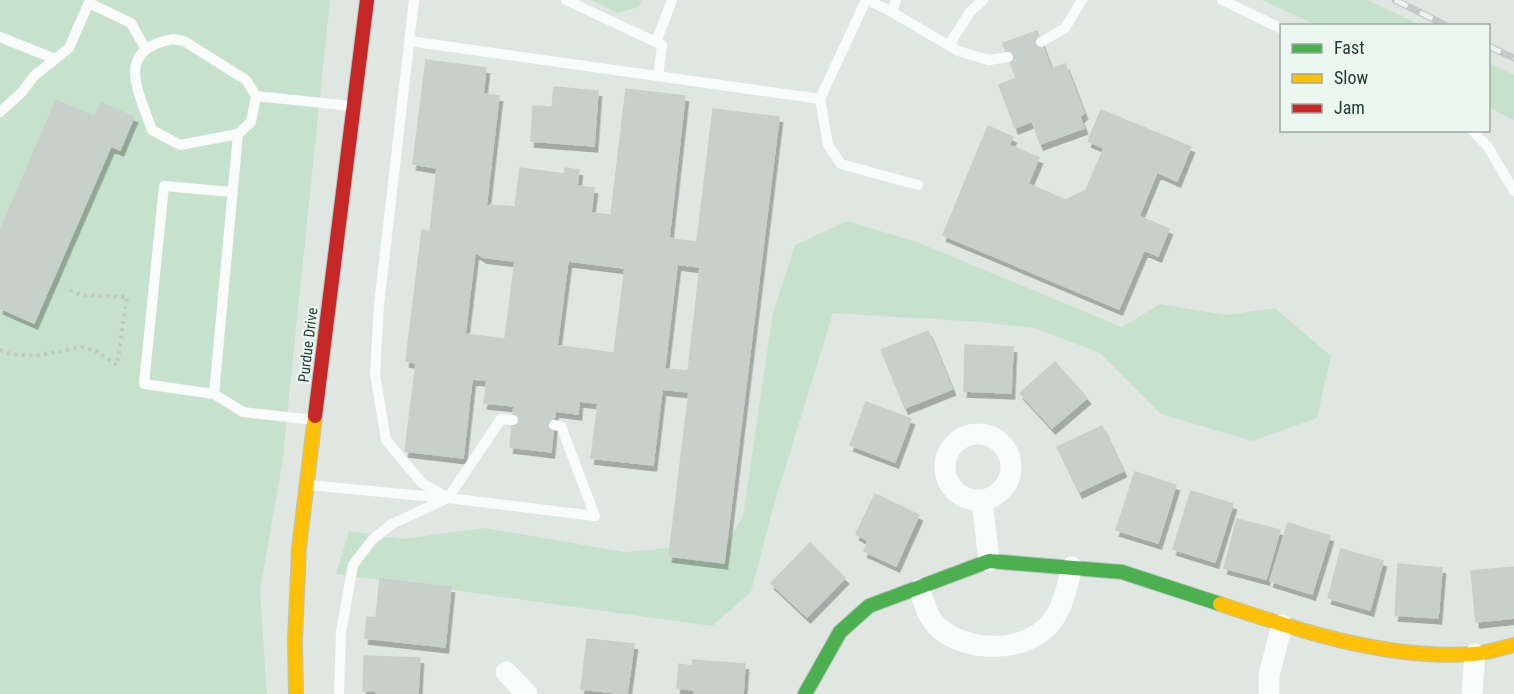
<svg xmlns="http://www.w3.org/2000/svg" width="1514" height="694" font-family="'Roboto Condensed',sans-serif">
	<defs>
		<filter id="shadow"><feDropShadow dx="3.5" dy="6" stdDeviation="0" flood-color="#0004"/></filter>
	</defs>
	<rect width="100%" height="100%" fill="#e0e7e3"/>
	<path fill="#c7e2cc" d="M0,0H330L282,465L260,590L267,694H0Z
		M591,0H642L639,7L618,13Z
		M1262,0H1368L1420,25H1316Z
		M1488,62L1514,75V120L1489,108Z
		M847,221L917,242L1122,327L1160,304L1225,315L1275,308L1331,356L1317,418L1252,441L1161,414L1100,353L1034,328L981,322L833,313L775,501L751,592L712,626L336,574L349,531L402,539L484,528L625,552L727,543L743,516L773,312L795,245Z"/>
	<path fill="#c8d0cc" stroke="#c9d0cc" stroke-width="1.5" filter="url(#shadow)" d="M1037,31L1051,69L1065,64L1084,113L1080,117L1084,128L1040,144L1032,121L1015,128L999,85L1016,78L1003,43Z
		M426,60L486,68L483,94L499,96L486,207L490,205L483,257L475,252L465,334L614,353L625,268L585,263L591,213L611,215L626,89L685,96L669,238L680,240L653,465L591,458L598,403L579,401L578,414L555,411L551,452L510,447L514,406L484,403L487,380L472,379L463,458L405,451L416,363L406,361L422,230L430,232L437,168L413,164Z
		M554,87L598,91L594,146L531,141L533,106L552,107Z
		M56,100L95,117L101,103L134,117L120,150L111,146L34,323L0,308V231Z
		M713,109L779,117L724,563L669,556L689,392L662,389L665,369L688,371L700,267L677,264L680,240L697,242Z
		M1101,110L1191,147L1177,181L1157,172L1139,216L1169,229L1158,256L1144,250L1119,309L943,235L988,126L1013,137L1009,145L1039,158L1028,184L1066,200L1086,190L1104,148L1088,141Z
		M520,168L564,174L565,168L579,170L577,186L594,188L585,263L568,261L557,346L505,339L515,261L483,257L490,205L515,207Z
		M928,331L952,389L905,408L881,350Z
		M965,345L1013,347L1011,393L964,391Z
		M1055,362L1087,398L1052,428L1020,393Z
		M866,402L911,419L895,462L850,445Z
		M1102,426L1123,471L1079,492L1057,447Z
		M1135,472L1176,485L1158,543L1116,530Z
		M1191,491L1233,504L1215,562L1173,549Z
		M875,494L919,515L896,566L864,551L868,541L856,534Z
		M1237,519L1280,530L1266,579L1224,568Z
		M1288,523L1330,536L1312,594L1270,581Z
		M810,543L845,578L807,617L771,583Z
		M1341,549L1383,561L1370,610L1328,598Z
		M1398,564L1442,568L1438,618L1395,615Z
		M1514,567V618L1476,622L1471,571Z
		M380,579L451,587L445,647L365,638L367,617L376,618Z
		M587,639L634,644L627,694L581,689Z
		M364,656L420,658L418,694H376L377,691H363Z
		M693,660L745,664L743,694H694V690L677,688L679,664L692,666Z"/>
	<g fill="none" stroke-linecap="round" stroke-linejoin="round">
		<defs>
			<path id="fast" d="M805,694L840,632L869,606L989,561L1122,572L1220,604"/>
			<path id="slow" d="M1220,604C1300,631 1388,660 1474,654C1487,653 1501,648 1514,645
				M296,694L295,640L299,548L315,416"/>
			<path id="jam" d="M315,416L367,0"/>
		</defs>
		<use href="#fast" stroke="#b9c4be" stroke-width="16"/>
		<use href="#slow" stroke="#b9c4be" stroke-width="16"/>
		<use href="#jam" stroke="#b9c4be" stroke-width="16"/>
		<path stroke="#bec8c5" stroke-width="4" stroke-dasharray="3 4.5" stroke-linecap="butt" d="M0,350L11,354L35,356L82,347L94,350L117,365L127,297L81,295L65,288"/>
		<path stroke="#fafbfb" stroke-width="10" d="M414,0L379,305L375,374L386,440L422,483L448,498
			M566,0L662,45L658,76
			M868,0L892,12L896,0
			M1222,0L1282,29
			M89,3L131,23L145,48
			M892,12L958,51L989,60L1008,57
			M0,37L55,59
			M173,39L184,41L246,80L256,96L251,122L238,134L180,145L152,130C138,90 114,50 173,39Z
			M409,41L820,99L828,145L841,164L918,185
			M656,42L672,0
			M1041,42L1065,28L1082,0
			M949,45L970,12L983,0
			M256,96L351,106
			M820,99L866,0
			M0,112L22,92L34,76L69,48L90,0
			M1472,130L1488,147L1514,191
			M238,134L214,394L243,412L313,420
			M214,394L144,384L164,186L232,192
			M513,420L501,419L448,498L595,516L561,426L554,425
			M308,485L445,498
			M339,694L341,632L353,565L372,540L392,524L448,498"/>
		<path stroke="#fafbfb" stroke-width="21" d="M945 467a33 33 0 1 1 66 0a33 33 0 1 1-66 0Z
			M982,500L989,561
			M920,589C924,603 928,620 940,629C967,650 1012,653 1041,632C1062,617 1066,590 1072,567
			M506,672L527,694
			M1269,694V675L1282,625
			M1472,694L1475,654"/>
		<use href="#fast" stroke="#4caf50" stroke-width="14"/>
		<use href="#slow" stroke="#ffc107" stroke-width="14"/>
		<use href="#jam" stroke="#c62828" stroke-width="14"/>
		<defs>
			<path id="rail" d="M1395,0L1447,26
				M1488,46L1514,58"/>
		</defs>
		<use href="#rail" stroke="#c5cac8" stroke-width="7"/>
		<use href="#rail" stroke="#edf7f1" stroke-width="4.5" stroke-dasharray="14" stroke-linecap="butt"/>
	</g>
	<g text-anchor="middle" stroke-width="4.5" stroke-linejoin="round" paint-order="stroke">
		<g font-size="15" fill="#1d3a30" stroke="#edf7f1">
			<text transform="translate(308 345) rotate(-83)" y="5">Purdue Drive</text>
		</g>
	</g>
	<rect x="1280" y="24" width="210" height="108" fill="#edf7f1" stroke="#9aaba4" stroke-width="1.5"/>
	<rect x="1292" y="44" width="30" height="9" fill="#4caf50" stroke="#9aaba4" stroke-width="1.5"/>
	<text x="1334" y="54" font-size="18" fill="#1d3a30">Fast</text>
	<rect x="1292" y="74" width="30" height="9" fill="#ffc107" stroke="#9aaba4" stroke-width="1.5"/>
	<text x="1334" y="84" font-size="18" fill="#1d3a30">Slow</text>
	<rect x="1292" y="104" width="30" height="9" fill="#c62828" stroke="#9aaba4" stroke-width="1.5"/>
	<text x="1334" y="114" font-size="18" fill="#1d3a30">Jam</text>
</svg>
